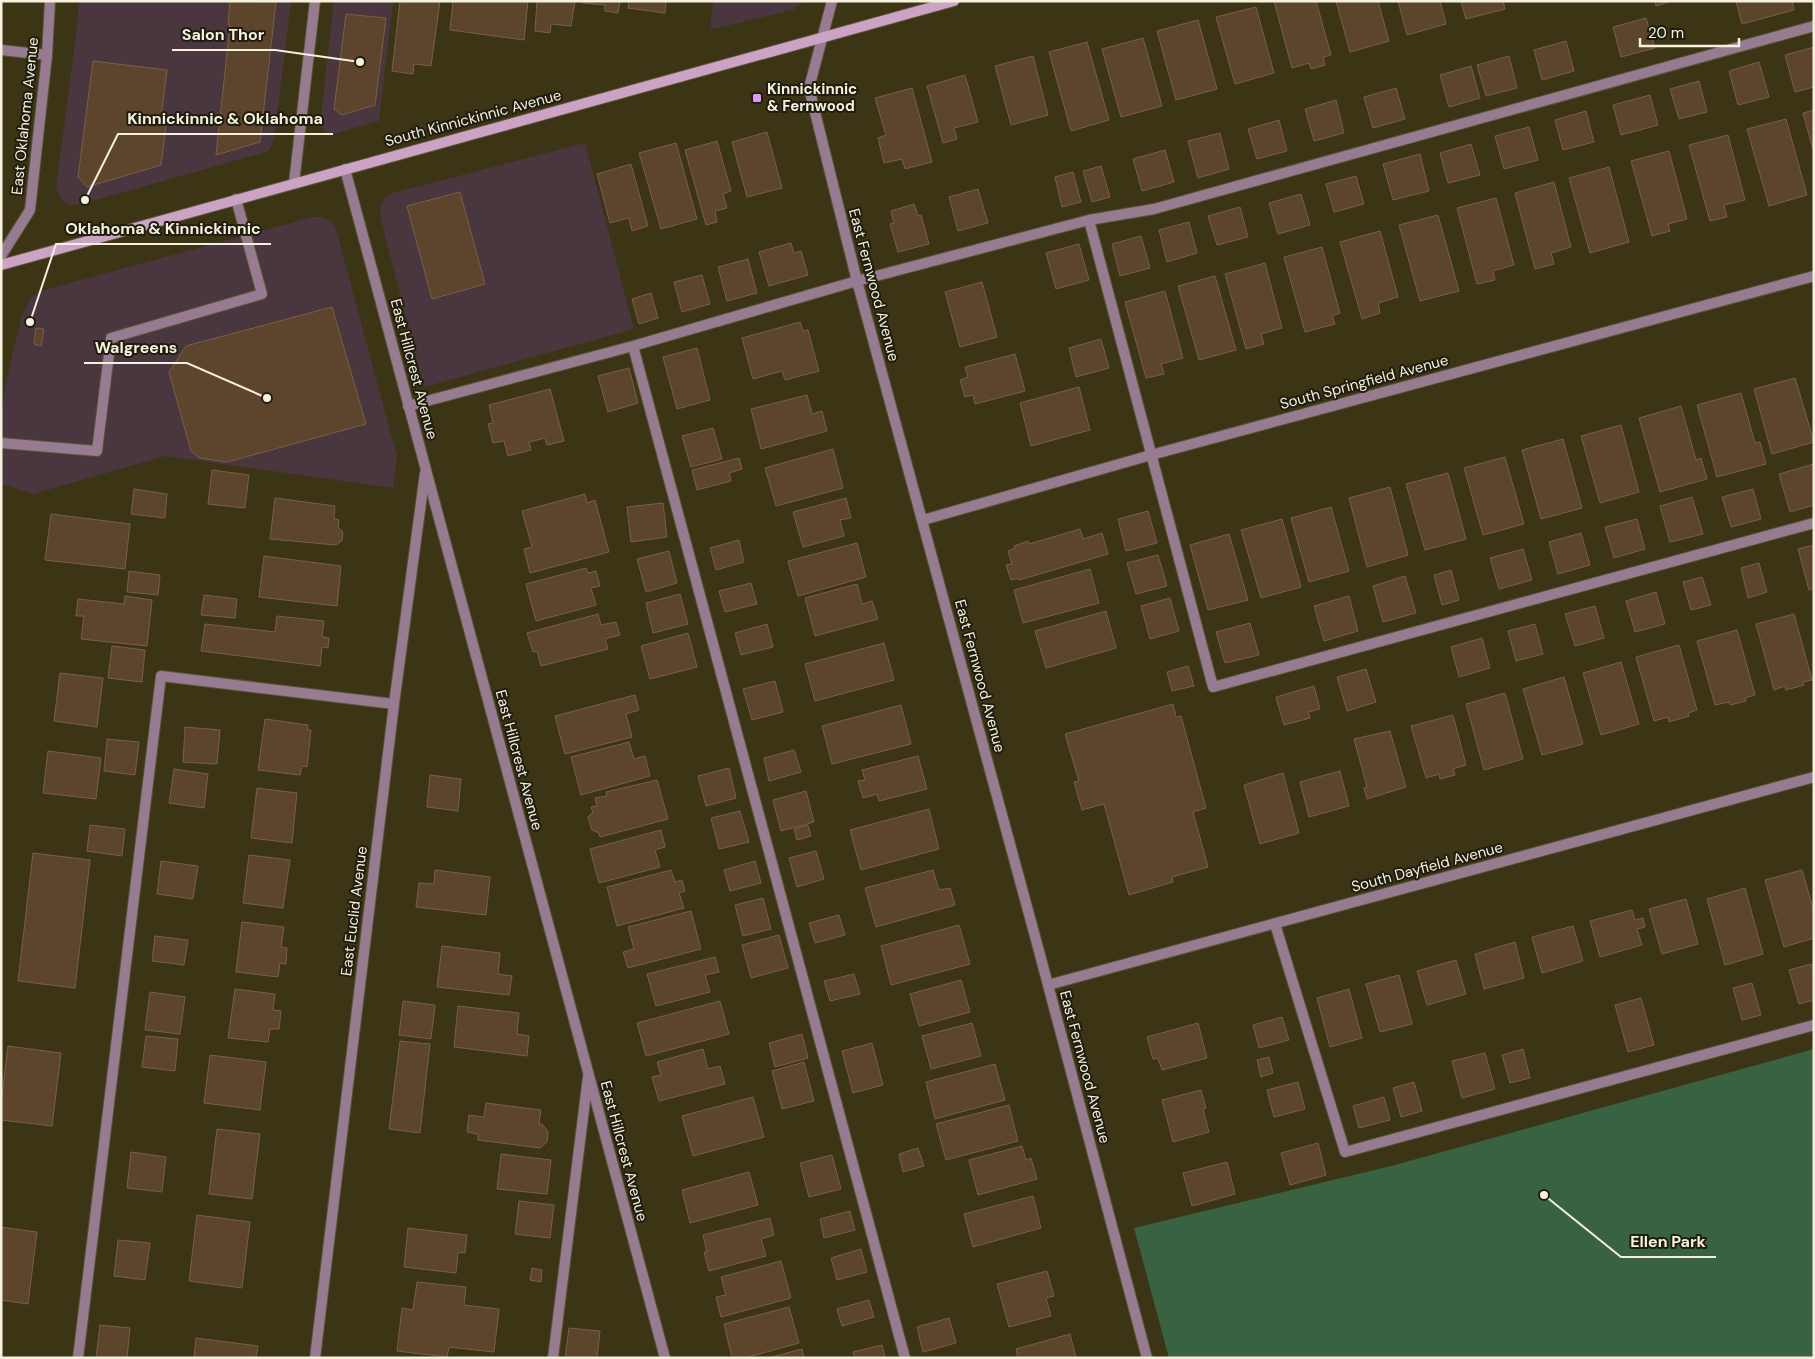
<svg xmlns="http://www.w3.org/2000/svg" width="1815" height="1359" font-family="'DM Sans',sans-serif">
	<rect width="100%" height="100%" fill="#3c3515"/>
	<path fill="#4a363e" d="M79,1H291L274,139L270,149L266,152L82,204L69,205L61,199L56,189L77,26Z
		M334,1H393L379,121L333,134H328L324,131L320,123Z
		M713,1H804L795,9L710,30Z
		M585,143L634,329L424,387L380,216L381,206L385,198L393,193Z
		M313,217H323L331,221L336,229L397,457L393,488L165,456L33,494L1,484V417L6,383L21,318L27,305L33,296L44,290Z"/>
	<path fill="#396242" d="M1814,1049V1358H1169L1134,1228L1391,1166Z"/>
	<path fill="#5d442d" stroke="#7a5f48" d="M230,1L276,2L260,142L216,155L230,25H228Z
		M400,1H440L431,66L414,64L413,74L392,71Z
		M453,1H528L524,40L450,30Z
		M537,1H575L571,26L551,24L550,33L535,31Z
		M583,1H620L618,13L605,11V5L583,3Z
		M629,1H666L665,13L628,8Z
		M1274,1H1316L1331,55L1323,57L1325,65L1311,69L1309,63L1292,68Z
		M1336,1H1378L1389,41L1350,52Z
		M1398,1H1440L1446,24L1407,35Z
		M1461,1H1503L1505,9L1466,19Z
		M1655,1H1672L1656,6Z
		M1736,1H1792L1794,10L1742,24Z
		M1256,7L1274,73L1235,84L1216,17Z
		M346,14L386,18L375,105L342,115L334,109Z
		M1646,18L1655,48L1621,57L1613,27Z
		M1198,20L1217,89L1176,100L1157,31Z
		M1143,38L1162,106L1121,117L1102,49Z
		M1566,41L1574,71L1542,80L1534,50Z
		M1087,42L1109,120L1071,131L1049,52Z
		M1814,47V87L1795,92L1785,55Z
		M1033,56L1048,115L1011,125L995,66Z
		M1509,56L1517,88L1486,96L1477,65Z
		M93,61L167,70L160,125L166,126L161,165L87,187L78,177Z
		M1759,62L1769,97L1738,105L1729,71Z
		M1471,66L1480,98L1449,107L1440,75Z
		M965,75L978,122L954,128L957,139L943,143L927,86Z
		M1699,81L1707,112L1679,119L1670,89Z
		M912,88L932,162L905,169L902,159L884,163L878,138L886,135L875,98Z
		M1396,88L1405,119L1373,128L1364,97Z
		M1650,95L1658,125L1621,135L1613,105Z
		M1336,100L1344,133L1314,141L1305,109Z
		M1814,110V153L1803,113Z
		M1586,111L1594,142L1563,150L1555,120Z
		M1786,119L1807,195L1769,206L1747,129Z
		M1279,120L1287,151L1257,159L1248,129Z
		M1529,127L1538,160L1504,169L1495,136Z
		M767,132L782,188L747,197L732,142Z
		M1220,133L1229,169L1198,178L1188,141Z
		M1728,135L1745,200L1724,205L1727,217L1710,221L1689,145Z
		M717,141L731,191L723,194L727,208L715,211L717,222L706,225L685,150Z
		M676,143L697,219L661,229L639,153Z
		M1471,144L1480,175L1448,183L1440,153Z
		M1165,150L1174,182L1142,191L1133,159Z
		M1669,151L1687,219L1668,224L1670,231L1652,236L1631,161Z
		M1420,154L1429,191L1393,200L1383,164Z
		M631,164L648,226L632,231L629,218L610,223L597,174Z
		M1101,166L1110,197L1092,202L1083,171Z
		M1609,167L1629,242L1590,253L1569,178Z
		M1073,172L1081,202L1062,207L1055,177Z
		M1356,176L1364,204L1334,212L1326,184Z
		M1554,182L1571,247L1551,253L1554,264L1535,269L1515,193Z
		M978,189L988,223L958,231L949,197Z
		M460,192L485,284L432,299L407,206Z
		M1301,194L1310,225L1278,234L1269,203Z
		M1496,198L1514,265L1493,271L1495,280L1477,284L1457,208Z
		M914,204L918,216L921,215L929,244L898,252L890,224L894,223L891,211Z
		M1240,207L1248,237L1217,245L1208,216Z
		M1438,215L1459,291L1420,301L1399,225Z
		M1189,222L1197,253L1167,262L1159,230Z
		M1380,231L1398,297L1378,303L1380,313L1362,319L1340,242Z
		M1141,236L1150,268L1120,276L1112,244Z
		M791,243L794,253L801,251L808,275L769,286L759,252Z
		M1079,244L1089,280L1056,289L1046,253Z
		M1322,247L1340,313L1332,316L1335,324L1305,332L1284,257Z
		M748,259L757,293L727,301L718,267Z
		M1265,263L1282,328L1261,334L1264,344L1246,349L1225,274Z
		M702,275L710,304L682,312L674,282Z
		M1215,276L1236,350L1199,360L1178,286Z
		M982,282L997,337L960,347L945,292Z
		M1165,291L1183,358L1161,364L1164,374L1146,378L1125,302Z
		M651,293L658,318L639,324L632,299Z
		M332,307L366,424L227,462L199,458L191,451L169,372L186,346Z
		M800,322L803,331L808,330L819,371L785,380L782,371L753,379L742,338Z
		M36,328L44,329L41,346L34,344Z
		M1101,339L1109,368L1076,377L1069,348Z
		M697,348L710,400L677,409L663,357Z
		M1015,354L1025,391L975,404L973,395L965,397L960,380L968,377L965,367Z
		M629,368L638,403L608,412L598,376Z
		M1795,378L1814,442L1772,454L1754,389Z
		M1079,387L1090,430L1031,446L1020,403Z
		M550,389L564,441L547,445L545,438L529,442L531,450L508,456L504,441L493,443L488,424L493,423L489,405Z
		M1741,393L1755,443L1760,442L1766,464L1717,477L1697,405Z
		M807,395L812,414L822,411L827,431L761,449L751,409Z
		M1681,406L1696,460L1701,458L1707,479L1660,492L1639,418Z
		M1621,425L1639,492L1600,503L1581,436Z
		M713,428L722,459L691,467L682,436Z
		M1563,439L1582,508L1541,519L1522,450Z
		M833,449L843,488L776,506L765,468Z
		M1505,457L1524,524L1483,535L1464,468Z
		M739,458L742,469L729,473L731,481L697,490L692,470Z
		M1814,464V505L1790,512L1779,474Z
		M212,470L249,475L245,508L208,504Z
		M1448,473L1466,539L1425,550L1406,484Z
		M1390,487L1408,555L1367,567L1349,498Z
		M134,489L167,494L165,518L131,514Z
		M1753,489L1761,519L1731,527L1722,497Z
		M585,494L587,503L595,500L609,552L530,573L524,549L532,547L522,511Z
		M1692,497L1703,534L1670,542L1660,506Z
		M275,498L335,506L334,519L339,520L338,527L343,532L342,541L336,545L270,539Z
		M846,498L851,518L840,520L844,536L803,547L793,512Z
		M663,503L667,537L631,542L627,507Z
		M1331,507L1349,571L1309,582L1291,518Z
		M1148,511L1157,543L1126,551L1118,519Z
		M51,514L130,524L125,569L45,560Z
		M1282,519L1301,587L1261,598L1241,530Z
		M1637,519L1645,549L1614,558L1605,527Z
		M1080,529L1083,539L1102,533L1108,554L1019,580L1018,578L1011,580L1006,565L1012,564L1008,551L1015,548L1014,546L1028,541L1029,544Z
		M1581,533L1590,565L1558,574L1549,542Z
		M1229,534L1248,600L1208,610L1190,545Z
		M739,540L744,562L716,570L710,548Z
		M857,543L866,577L798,596L788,561Z
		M1814,545V588L1809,590L1798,549Z
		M1523,549L1532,580L1499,589L1490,558Z
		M669,551L677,583L646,592L637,559Z
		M1158,555L1167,586L1136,594L1127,563Z
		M264,556L341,566L337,606L259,597Z
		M1759,563L1767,592L1748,598L1741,568Z
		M586,568L588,573L596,571L600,586L591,588L596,605L536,621L526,584Z
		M1090,569L1099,603L1023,623L1014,590Z
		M1451,570L1459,600L1442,605L1434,575Z
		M129,571L160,575L158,595L127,592Z
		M1405,576L1416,613L1383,622L1373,586Z
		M1702,577L1711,605L1691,610L1683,582Z
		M751,583L757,604L725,612L719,591Z
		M857,584L862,604L872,601L878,619L815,636L805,598Z
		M1656,592L1665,624L1635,632L1626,601Z
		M680,594L688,624L653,633L646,603Z
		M204,595L237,599L235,618L201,615Z
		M125,596L152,600L147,646L81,639L84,616H76L78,599L124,604Z
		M1349,596L1358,631L1324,641L1314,606Z
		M1170,598L1179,631L1150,639L1141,606Z
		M1595,606L1604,638L1575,646L1565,614Z
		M1106,611L1116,648L1046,668L1035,631Z
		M598,614L601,625L616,622L620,635L605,639L608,649L541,666L537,651L533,652L527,633Z
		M1794,614L1812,680L1803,682L1804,685L1786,690L1785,686L1774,690L1756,624Z
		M277,616L324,621L322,637L329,638L328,648L322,647L320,666L201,651L205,624L275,632Z
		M1250,623L1259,655L1225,663L1216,632Z
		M767,624L773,647L741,655L735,633Z
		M1535,624L1543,654L1516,661L1508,631Z
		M1737,630L1755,695L1745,698L1746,701L1730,705L1729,702L1715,705L1697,641Z
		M688,633L697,667L650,679L641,646Z
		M1482,638L1490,668L1459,677L1451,647Z
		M884,643L894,680L815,701L805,664Z
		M1679,645L1697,710L1688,713L1689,716L1669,722L1668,717L1654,721L1636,657Z
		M112,646L145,650L142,682L108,678Z
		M1621,662L1639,724L1601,735L1583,673Z
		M1188,666L1194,686L1172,691L1167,672Z
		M1366,669L1376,702L1347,711L1337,677Z
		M60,673L103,678L97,727L54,721Z
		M1564,677L1583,744L1542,755L1523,689Z
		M775,681L783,712L752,720L743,689Z
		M1314,686L1320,709L1308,712L1310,718L1284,725L1276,697Z
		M1505,693L1523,759L1484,770L1466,704Z
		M635,695L639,710L626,714L632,737L565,754L555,716Z
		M1173,704L1176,717L1181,716L1206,808L1193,812L1208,867L1172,877L1173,882L1129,895L1104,804L1082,810L1074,782L1079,781L1065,734Z
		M901,705L911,744L832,764L822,726Z
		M1453,715L1466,765L1453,769L1455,775L1440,779L1439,774L1426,778L1411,726Z
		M265,719L308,725L307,730H311L307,767L302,766L300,775L258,770Z
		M185,727L220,730L217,764L183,762Z
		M1390,731L1406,787L1367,799L1364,788L1367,787L1354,739Z
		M107,739L139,742L135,775L104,771Z
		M629,742L634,759L645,756L650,776L581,795L571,757Z
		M794,750L801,772L769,781L764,758Z
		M48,751L101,758L96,799L43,793Z
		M918,756L927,789L879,801L877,794L863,798L858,781L865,780L862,770Z
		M729,768L736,798L706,806L698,776Z
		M174,769L208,774L204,808L169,803Z
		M1340,771L1349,806L1309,817L1300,782Z
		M1283,773L1299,833L1260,844L1244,785Z
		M430,775L461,779L458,811L427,807Z
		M657,780L668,819L600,837L599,833L592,830L588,817L593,812L591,807L597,806L595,798L607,796L606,792Z
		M257,788L297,793L292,843L251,838Z
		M806,791L814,822L781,831L773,800Z
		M929,809L939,849L861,870L850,830Z
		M740,811L749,842L719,849L711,818Z
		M90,825L125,829L122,856L87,851Z
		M808,825L811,836L797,840L794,829Z
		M661,830L665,847L655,850L660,867L599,883L590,849Z
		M816,851L824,879L797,887L789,858Z
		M33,853L90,860L75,988L18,981Z
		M249,855L290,860L283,908L243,903Z
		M161,861L198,866L193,899L157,894Z
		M755,861L761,883L730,891L724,870Z
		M435,870L490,877L486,915L416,907L419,883L434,884Z
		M671,870L675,882L682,880L685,891L679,893L684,908L617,926L607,887Z
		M933,870L939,890L950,888L955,905L876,927L865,888Z
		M1802,870L1814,912V938L1784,947L1765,880Z
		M1745,888L1763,954L1725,965L1707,899Z
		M763,898L771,929L743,936L735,905Z
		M1686,899L1698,944L1662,954L1649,909Z
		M1632,910L1635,920L1643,918L1645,927L1637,929L1642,945L1600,957L1590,921Z
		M691,911L701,949L628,968L623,952L634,949L628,927Z
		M839,915L845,935L815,943L809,923Z
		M242,922L284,927L281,947L287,948L286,964L280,963L278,977L236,972Z
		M959,925L970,964L891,985L881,946Z
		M1573,926L1583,961L1542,973L1532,937Z
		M779,935L788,968L751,978L742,945Z
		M155,936L188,940L184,965L152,961Z
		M1515,942L1524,978L1484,989L1475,954Z
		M442,946L500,953L498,974L512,976L509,995L437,987Z
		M715,957L719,972L705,975L710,992L656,1006L647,974Z
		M1456,960L1466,994L1427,1005L1417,971Z
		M1811,964L1814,972V1000L1799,1004L1789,970Z
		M854,974L860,994L830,1001L824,981Z
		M1399,975L1412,1024L1380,1032L1366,984Z
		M961,980L970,1012L919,1026L910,994Z
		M1752,983L1761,1015L1742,1020L1733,988Z
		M235,989L275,994L273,1010L281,1011L279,1029H270L268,1042L228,1038Z
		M1349,989L1362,1038L1330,1047L1317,998Z
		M150,992L185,997L180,1034L145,1030Z
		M1641,998L1654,1045L1628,1052L1615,1005Z
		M403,1001L435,1005L431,1039L399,1035Z
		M720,1001L729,1034L646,1056L637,1023Z
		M458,1006L519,1013L517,1034L529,1036L527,1056L454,1047Z
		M1282,1017L1289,1040L1259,1048L1253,1025Z
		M972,1023L981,1056L931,1069L922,1036Z
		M1198,1023L1207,1058L1162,1070L1158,1058L1153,1059L1147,1037Z
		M802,1034L808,1058L775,1067L769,1043Z
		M146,1036L178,1039L175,1071L142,1067Z
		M400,1041L430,1044L420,1133L389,1129Z
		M872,1043L883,1085L853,1093L842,1051Z
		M8,1046L61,1053L52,1126L1,1120V1103Z
		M703,1049L708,1069L720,1066L725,1084L659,1101L652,1077L661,1075L657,1062Z
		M1523,1049L1530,1078L1510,1083L1502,1055Z
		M1485,1053L1495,1089L1462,1098L1452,1061Z
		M210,1055L266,1062L260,1110L204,1103Z
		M1269,1057L1273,1073L1261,1077L1257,1060Z
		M804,1062L814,1101L782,1109L772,1071Z
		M995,1064L1005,1100L935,1119L926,1082Z
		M1298,1082L1305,1109L1274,1117L1267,1090Z
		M1414,1082L1422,1111L1401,1117L1393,1088Z
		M1201,1090L1206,1108L1203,1109L1209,1132L1173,1142L1162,1100Z
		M753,1097L764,1137L693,1156L682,1116Z
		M1384,1097L1390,1120L1359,1128L1353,1106Z
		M486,1103L541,1110L539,1124L543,1125L548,1132L547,1142L540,1148L478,1140V1134L467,1132L469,1115L484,1117Z
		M1009,1105L1018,1141L946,1160L936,1124Z
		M217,1129L260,1134L252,1199L209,1194Z
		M1318,1143L1326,1175L1290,1185L1281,1153Z
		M1022,1146L1026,1160L1031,1158L1037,1179L978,1195L969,1160Z
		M918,1148L924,1166L903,1172L899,1154Z
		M131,1152L166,1157L162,1192L127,1188Z
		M501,1154L551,1160L547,1194L497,1189Z
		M832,1155L841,1189L809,1197L800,1163Z
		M1227,1162L1235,1194L1192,1206L1183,1173Z
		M749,1172L758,1205L690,1223L682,1190Z
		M1033,1196L1041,1228L973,1247L964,1214Z
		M519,1201L554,1205L550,1238L515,1234Z
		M850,1211L855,1230L824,1238L820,1219Z
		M197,1215L250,1222L242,1288L189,1281Z
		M770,1218L774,1235L761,1239L766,1256L709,1271L704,1252H707L703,1235Z
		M1,1227L37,1232L28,1304L1,1300Z
		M408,1228L467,1235L465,1253L458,1252L456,1273L404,1267Z
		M118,1240L150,1243L145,1280L114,1276Z
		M861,1249L867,1272L837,1280L831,1258Z
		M781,1261L791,1298L721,1317L716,1297L726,1295L721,1277Z
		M532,1268L542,1270L541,1282L530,1280Z
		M1047,1271L1054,1296L1046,1298L1051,1316L1009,1327L997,1284Z
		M417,1282L466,1287L464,1305L499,1309L494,1352L449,1347L447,1357L397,1351L402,1308L413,1310Z
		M869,1300L874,1317L842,1326L837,1309Z
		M789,1307L799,1343L745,1358H732L724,1324Z
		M949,1318L956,1343L923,1352L917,1327Z
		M100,1325L130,1328L127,1358H96Z
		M569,1328L600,1331L597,1358H565Z
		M1070,1334L1076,1358H1018L1016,1349Z
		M196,1338L258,1346L256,1358H194Z
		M882,1345L885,1358H855L853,1352Z
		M802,1349L804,1358H768Z"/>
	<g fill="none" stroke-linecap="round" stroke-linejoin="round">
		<defs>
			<path id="service" d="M1,50L47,55
				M1089,220L1213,687L1814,523
				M633,346L905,1358
				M408,406L633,346L857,281L1089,220L1154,209L1814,26
				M1,443L97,451L111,338L262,294L236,199
				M1275,924L1345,1152L1814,1025
				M78,1358L161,676L394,704
				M553,1358L588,1077"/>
			<path id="minor" d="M832,1L809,88L857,281L1039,951L1147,1358
				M345,169L665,1358
				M294,183L315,1
				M923,520L1151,455L1814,276
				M1048,985L1814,777
				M315,1358L394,704L425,473"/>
			<path id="tertiary" d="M1,256L30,210L47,55L50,1"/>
			<path id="secondary" d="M1,265L954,1"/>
		</defs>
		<use href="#service" stroke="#5a5335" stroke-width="12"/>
		<use href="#minor" stroke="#5a5335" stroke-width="12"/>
		<use href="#tertiary" stroke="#5a5335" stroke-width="12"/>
		<use href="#secondary" stroke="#5a5335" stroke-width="12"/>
		<use href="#service" stroke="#967b91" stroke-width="10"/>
		<use href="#minor" stroke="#967b91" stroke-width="10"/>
		<use href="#tertiary" stroke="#967b91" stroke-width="10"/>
		<use href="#secondary" stroke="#cca2c5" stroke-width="10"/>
	</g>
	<rect fill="#dd99f3" stroke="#201d0f" stroke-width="2" x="752" y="93" width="10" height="10" rx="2.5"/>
	<g text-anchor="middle" stroke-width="4" stroke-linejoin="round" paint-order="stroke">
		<g font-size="15" font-weight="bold" fill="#f5f1df" stroke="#201d0f" text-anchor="start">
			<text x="767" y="94">Kinnickinnic<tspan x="767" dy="17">&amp; Fernwood</tspan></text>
		</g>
		<g font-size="15" fill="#f5f1df" stroke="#201d0f">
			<text transform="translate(25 116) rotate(-84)" y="5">East Oklahoma Avenue</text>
			<text transform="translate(473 118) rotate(-15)" y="5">South Kinnickinnic Avenue</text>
			<text transform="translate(874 285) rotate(75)" y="5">East Fernwood Avenue</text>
			<text transform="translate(414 369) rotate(75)" y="5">East Hillcrest Avenue</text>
			<text transform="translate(1364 382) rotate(-15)" y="5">South Springfield Avenue</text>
			<text transform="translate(980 676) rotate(75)" y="5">East Fernwood Avenue</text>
			<text transform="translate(519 760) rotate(75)" y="5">East Hillcrest Avenue</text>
			<text transform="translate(1427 867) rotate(-15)" y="5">South Dayfield Avenue</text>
			<text transform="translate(354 911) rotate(-83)" y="5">East Euclid Avenue</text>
			<text transform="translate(1085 1067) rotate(75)" y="5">East Fernwood Avenue</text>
			<text transform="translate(624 1151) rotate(75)" y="5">East Hillcrest Avenue</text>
		</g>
	</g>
	<path fill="none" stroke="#f5f1df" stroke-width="2" d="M360 62L275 50H172M85 200L118 134H333M30 322L56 244H271M267 398L187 363H84M1544 1195L1621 1257H1716"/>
	<g fill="#f5f1df" stroke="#201d0f" stroke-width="2">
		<circle cx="360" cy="62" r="5"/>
		<circle cx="85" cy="200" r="5"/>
		<circle cx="30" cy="322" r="5"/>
		<circle cx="267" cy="398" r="5"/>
		<circle cx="1544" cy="1195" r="5"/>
	</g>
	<g font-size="16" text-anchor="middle" font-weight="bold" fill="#f5f1df" stroke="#201d0f" stroke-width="4" stroke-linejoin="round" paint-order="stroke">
		<text x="223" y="40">Salon Thor</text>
		<text x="225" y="124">Kinnickinnic &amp; Oklahoma</text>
		<text x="163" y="234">Oklahoma &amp; Kinnickinnic</text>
		<text x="136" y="353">Walgreens</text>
		<text x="1668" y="1247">Ellen Park</text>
	</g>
	<rect width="1815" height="1359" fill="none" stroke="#f5f1df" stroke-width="5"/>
	<path d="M1640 38v8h99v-8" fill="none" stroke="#f5f1df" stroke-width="2.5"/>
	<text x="1648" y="38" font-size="15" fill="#f5f1df" stroke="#201d0f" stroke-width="4" paint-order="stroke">20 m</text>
</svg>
